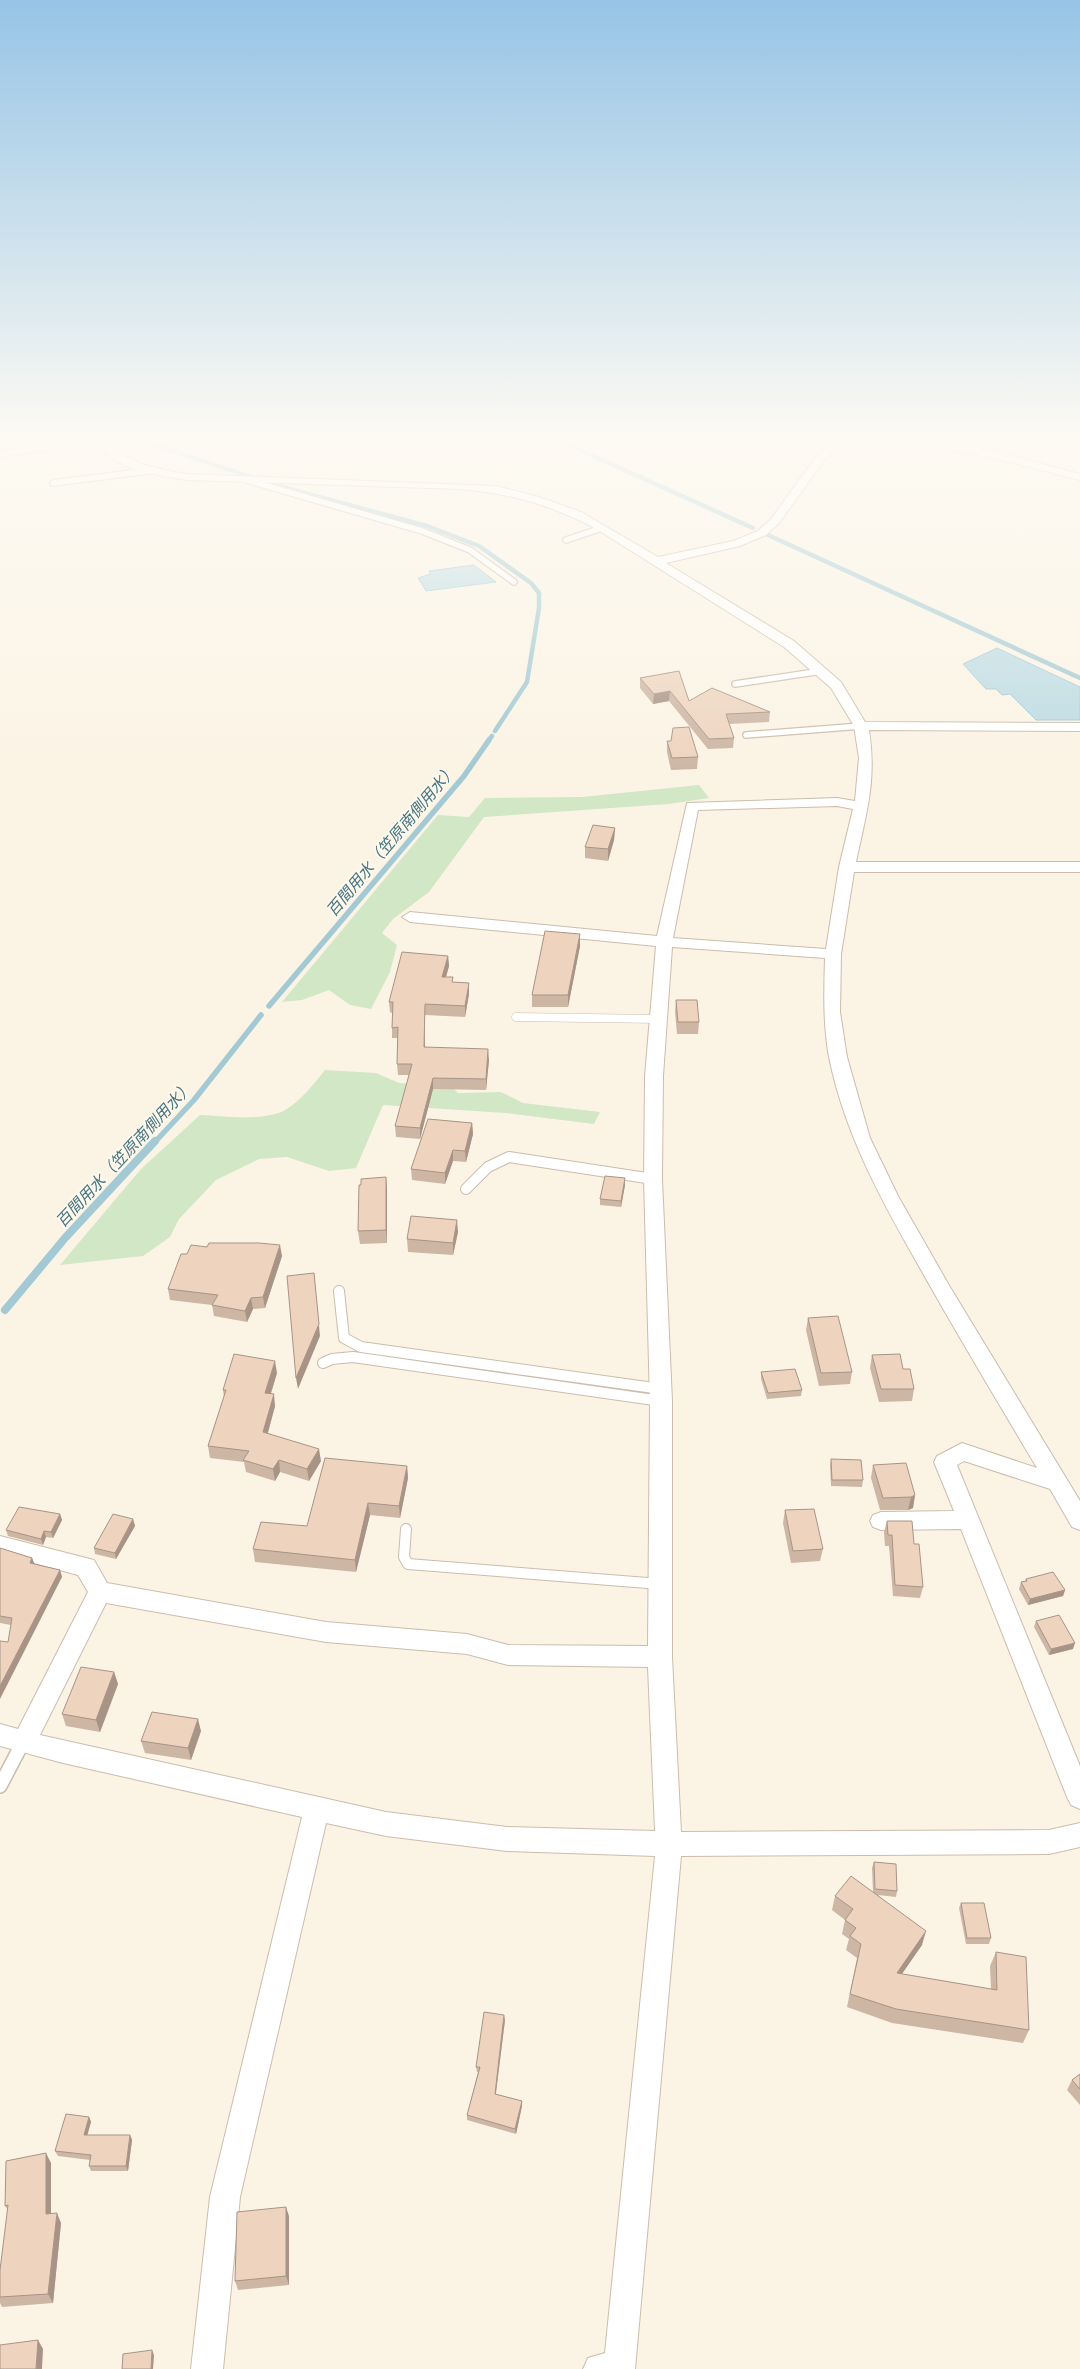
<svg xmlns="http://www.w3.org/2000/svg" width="1080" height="2369" font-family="'PT Sans','Noto Sans JP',sans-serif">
	<rect width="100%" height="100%" fill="#fbf4e5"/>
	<path fill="#d1e7c5" d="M699,785L709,798L669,804L484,817L429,892L393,919L382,933L397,945L390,972L371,1009L350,1005L329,990L302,1000L282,1002L438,815L469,817L485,798L582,797Z
		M325,1070L376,1073L399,1083L450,1085L458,1093L501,1092L523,1103L600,1112L594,1124L505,1113L383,1105L356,1168L329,1171L287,1157L259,1159L216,1180L179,1219L170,1237L143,1256L60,1265L141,1169L200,1115C224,1116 267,1122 287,1109C302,1099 314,1084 325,1070Z"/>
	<path fill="#bbdbe3" stroke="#a2c9d4" d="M474,565L496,582L426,591L418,578L430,574L429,571Z
		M997,648L1080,687V720H1036L1010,694L1002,695L996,689H986L963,664Z"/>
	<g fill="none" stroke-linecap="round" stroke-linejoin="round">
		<path stroke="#a2c9d4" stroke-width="4.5" d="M128,436L275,485L427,526L479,546L531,583L539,593V608L527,682L495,731
			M540,436L569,445L753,528
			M768,535L1080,678
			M488,741L492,736"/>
		<path stroke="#a2c9d4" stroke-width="5.5" d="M269,1006L464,776L489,740
			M154,1143L194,1100L261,1015"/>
		<path stroke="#a2c9d4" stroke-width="8" d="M5,1310L65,1238L155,1141"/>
		<defs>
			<path id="lane-far3" d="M247,480L422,531L470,550L514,582
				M53,483L155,470
				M566,540L602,528
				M735,684L822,671
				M746,735L861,726"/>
			<path id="lane-far2" d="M516,1017L658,1019"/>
			<path id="lane-far1" d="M466,1189L488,1167L509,1157L653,1179
				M339,1291L344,1338L361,1347L661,1389
				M323,1363L332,1359L353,1357L661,1401
				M406,1529L404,1557L408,1564L660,1584"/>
			<path id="lane" d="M0,1786L23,1742"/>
			<path id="street" d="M95,436H105C122,464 157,469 187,474L496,486L539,497L581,512L658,557L733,541L758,531L771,519L818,454L839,436H850L826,458L779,523L766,535L740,546L666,563L794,641L841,682L865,722L1080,723V731L869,730C877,781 866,814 856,862H1080V872H854L841,954L840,1012L847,1057L870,1138L898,1196L950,1287L1080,1501V1530L1072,1527L1050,1489L964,1461L957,1465L1080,1766V1809L1071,1805L1067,1797L961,1529L881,1530L873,1527L870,1521L873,1515L881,1512L954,1511L934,1462L937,1456L962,1443L1037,1468C996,1399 955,1331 916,1261C879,1196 844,1131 829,1057C823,1024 824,991 825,958L672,947L663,1076L662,1179L672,1401V1657L681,1832L1049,1830L1080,1823V1847L1049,1854L681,1856L635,2369H583L588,2358L605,2353L655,1856L507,1851L386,1836L326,1823L240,2197L223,2369H191L210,2197L302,1817L63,1763L0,1746V1724L18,1729L88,1592L78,1575L0,1554V1536L94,1560L107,1583L326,1622L467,1634L508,1645L648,1646L650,1401L644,1179L645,1076L656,946L410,922L402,917L410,912L657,936L687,803L837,798L855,801L859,758L854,726L831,688L784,647L598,530C555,506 509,493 460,489L187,480C158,475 115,471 99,443L0,457V451ZM837,806L853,809L839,867L826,949L673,938L698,810ZM106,1603L326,1642L467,1654L508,1665L648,1667L655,1831L507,1827L386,1812L40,1735Z
				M893,436C951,436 1023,459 1080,474V480L993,458L898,439Z"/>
		</defs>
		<use href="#lane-far3" stroke="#ccbcac" stroke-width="8"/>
		<use href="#lane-far2" stroke="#ccbcac" stroke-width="9"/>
		<use href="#lane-far1" stroke="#ccbcac" stroke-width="12"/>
		<use href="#lane" stroke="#ccbcac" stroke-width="16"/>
		<use href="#street" stroke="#ccbcac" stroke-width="2"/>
		<use href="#lane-far3" stroke="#fff" stroke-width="5.5"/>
		<use href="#lane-far2" stroke="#fff" stroke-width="8"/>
		<use href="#lane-far1" stroke="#fff" stroke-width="10"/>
		<use href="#lane" stroke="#fff" stroke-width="13"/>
		<use href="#street" fill="#fff" fill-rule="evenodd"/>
	</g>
	<path fill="#cdb6a4" d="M679,671L689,701L770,712L769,722L729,724L734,738L733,748L708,749L669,701L653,704L640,688V678Z
		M667,741L698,757L697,769L671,770L667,752Z
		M615,828L614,840L608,861L585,858V847Z
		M580,934V946L568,1007H532V995Z
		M448,956L449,966L446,977L453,982L469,983V994L465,1017L425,1015V1047L489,1060L486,1090L433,1089L420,1139L396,1137L395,1126L409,1075H398L397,1064L398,1038H392V1013L390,1012L389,1002Z
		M676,1000L699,1022L698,1034H677L675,1012Z
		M472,1123L473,1134L466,1162L453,1161L445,1184L412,1180L411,1169Z
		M386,1177L387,1190V1243L360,1244L358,1231L361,1185Z
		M625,1185L621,1207L600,1205V1199Z
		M458,1232L453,1255L408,1252L407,1239Z
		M187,1254L282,1256L265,1308L253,1309L247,1322L214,1316L212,1305L170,1300L168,1289Z
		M808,1318L852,1372L850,1384L819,1386L806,1330Z
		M872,1355L903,1369L914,1389L912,1401L879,1402L870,1368Z
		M761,1372L802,1390L801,1396L767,1399L761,1379Z
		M277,1373L271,1394L275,1406L268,1433L321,1461L309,1481L280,1472L275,1481L246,1472L244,1462L210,1458L208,1446L224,1397L223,1390Z
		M831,1459L863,1480L862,1487L831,1486L830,1465Z
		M873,1465L915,1495L913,1508L908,1510H880L871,1478Z
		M407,1466L408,1478L400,1518L370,1515L356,1572L255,1562L253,1549L307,1526Z
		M785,1510L823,1549L820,1561L791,1563L783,1523Z
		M60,1514L62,1520L53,1538L46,1537L43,1545L8,1536L6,1530Z
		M133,1519L135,1526L116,1559L95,1554L94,1548Z
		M887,1521L914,1544L923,1587L920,1598L893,1596L889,1546H885L884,1532Z
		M0,1548L32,1558L34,1564L60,1570L62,1577L8,1642L11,1625L0,1623Z
		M1026,1579L1065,1590L1063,1596L1028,1605L1019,1589L1021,1582L1025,1581Z
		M1036,1621L1073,1649L1049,1655L1034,1627Z
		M114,1672L118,1684L100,1732L66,1726L62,1714Z
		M201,1731L191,1760L145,1753L141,1741Z
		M874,1862L897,1891L896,1897L878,1895L922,1945L901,1974L991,1989L990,1966L996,1952L1029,2030L1023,2043L892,2023L847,2007L857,1958L846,1950L849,1939L842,1934L845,1920L832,1910L835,1896L873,1892L872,1868Z
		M961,1903L991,1938L989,1944H966L959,1908Z
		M505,2020L496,2094L522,2101V2106L516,2134L467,2120V2115L478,2072H477L476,2067Z
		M1080,2074V2105L1067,2090L1072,2080Z
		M89,2117L91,2122L87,2135H130L132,2140L128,2171H91L89,2166L90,2160L58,2156L55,2151Z
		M51,2163V2214L61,2223L53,2303L2,2307L0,2303V2270L8,2210L5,2206Z
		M289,2216V2285L238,2290L235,2281Z"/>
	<path fill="#a79486" d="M670,691L669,701L653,704L654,694Z
		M615,828L614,840L608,861V849Z
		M580,934V946L568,1007V995Z
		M448,956L449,966L443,987L442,977Z
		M469,983V994L465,1017V1006Z
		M425,1004V1058L424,1047Z
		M488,1049L489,1060L486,1090V1079Z
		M433,1078V1089L420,1139V1128Z
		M472,1123L473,1134L466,1162L465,1151Z
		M453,1150V1161L445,1184V1173Z
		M386,1177L387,1190V1243L386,1230Z
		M625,1178V1185L621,1207V1201Z
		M457,1220L458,1232L453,1255V1243Z
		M280,1245L282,1256L265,1308L263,1297Z
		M314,1273L320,1336L298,1389L296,1378Z
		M251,1298L253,1309L247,1322L245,1311Z
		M275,1361L277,1373L267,1405L265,1393Z
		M274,1394L275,1406L265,1443L263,1432Z
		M319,1449L321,1461L309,1481L307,1469Z
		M279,1460L280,1472L275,1481L273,1469Z
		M407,1466L408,1478L400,1518L399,1506Z
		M915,1495L913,1508L908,1510L911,1497Z
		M368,1503L370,1515L356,1572L355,1560Z
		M60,1514L62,1520L53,1538L51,1532Z
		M133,1519L135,1526L116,1559L115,1553Z
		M44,1531L46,1537L43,1545L41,1539Z
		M32,1558L35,1565L30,1563Z
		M60,1570L62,1577L0,1699V1686Z
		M1065,1590L1063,1596L1028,1605L1030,1599Z
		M1075,1643L1073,1649L1049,1655L1051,1649Z
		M114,1672L118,1684L100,1732L96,1720Z
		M198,1719L201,1731L191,1760L188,1748Z
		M926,1931L922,1945L893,1987L897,1973Z
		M504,2015L505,2020L495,2099V2094Z
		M522,2101V2106L516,2134L515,2129Z
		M89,2117L91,2122L86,2140L84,2135Z
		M130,2135L132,2140L128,2171L126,2166Z
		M46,2153L51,2163V2224L46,2214Z
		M286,2207L289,2216V2285L286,2276Z
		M57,2213L61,2223L53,2303L48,2294Z
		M38,2340L43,2349L42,2369H36Z
		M152,2350L154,2355L153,2369H151Z"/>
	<path fill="#eed4bf" stroke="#a79486" d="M679,671L689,701L712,688L770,712L726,714L734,738L709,739L670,691L654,694L640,678Z
		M689,727L698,757L672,758L667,741H671L673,728Z
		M593,825L615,828L608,849L585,847Z
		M545,931L580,934L568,995H532Z
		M402,952L448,956L442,977H453L452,982L469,983L465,1006L425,1004L424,1047L488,1049L486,1079L433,1078L420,1128L395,1126L412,1064H397L398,1027L392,1028L393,1002H389Z
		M676,1000H697L699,1022H678Z
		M428,1119L472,1123L465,1151L453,1150L445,1173L411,1169Z
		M605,1176L625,1178L621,1201L600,1199Z
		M386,1177V1230L358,1231L359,1185H361V1179Z
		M411,1216L457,1220L453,1243L407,1239Z
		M209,1243H259L280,1245L263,1297L251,1298L245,1311L212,1305L218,1295L168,1289L181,1254H187L191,1245L207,1247Z
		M314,1273L319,1324L296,1378L287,1276Z
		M838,1316L852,1372L821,1373L808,1318Z
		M234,1354L275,1361L265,1393L274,1394L263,1432L319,1449L307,1469L279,1460L273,1469L243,1460L249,1451L208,1446L226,1390H223Z
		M900,1354L903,1369H910L914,1389H881L872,1355Z
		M795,1369L802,1390L768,1393L761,1372Z
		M325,1458L407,1466L399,1506L368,1503L355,1560L253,1549L261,1522L307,1526Z
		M831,1459L861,1460L863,1480H832Z
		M906,1463L915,1495L911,1497L883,1498L873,1465Z
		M19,1507L60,1514L51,1532L44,1531L41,1539L6,1530Z
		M814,1509L823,1549L793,1551L785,1510Z
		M113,1514L133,1519L115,1553L94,1548Z
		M887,1521H912L914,1544H919L923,1587L895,1585L892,1535H888Z
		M0,1548L32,1558L30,1563L60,1570L0,1686V1641L8,1642L12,1618L0,1616Z
		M1053,1572L1065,1590L1030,1599L1021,1582L1027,1581L1026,1579Z
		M1059,1615L1075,1643L1051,1649L1036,1621Z
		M81,1667L114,1672L96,1720L62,1714Z
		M152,1712L198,1719L188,1748L141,1741Z
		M874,1862L896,1864L897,1891L875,1889Z
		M851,1876L926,1931L897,1973L997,1990L996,1952L1026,1957L1029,2030L896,2009L850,1994L861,1944L850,1936L856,1928L845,1920L853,1909L835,1896Z
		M961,1903H984L991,1938H967Z
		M484,2012L504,2015L495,2094L522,2101L515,2129L467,2115L480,2067H476Z
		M1080,2074V2089L1072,2080Z
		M66,2114L89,2117L84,2135H130L126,2166H89L91,2155L55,2151Z
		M46,2153V2214L57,2213L48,2294L0,2297V2270L8,2205L5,2206L6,2161Z
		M286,2207V2276L235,2281L237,2212Z
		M38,2340L36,2369H0V2345Z
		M152,2350L151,2369H122L123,2354Z"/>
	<linearGradient id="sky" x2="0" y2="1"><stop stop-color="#96c4e6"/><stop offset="0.57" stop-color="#fdfaf3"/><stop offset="1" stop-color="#fdfaf3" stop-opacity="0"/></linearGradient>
	<rect width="1080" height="768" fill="url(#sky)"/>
	<g text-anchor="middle" stroke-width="4" stroke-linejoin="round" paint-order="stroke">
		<g font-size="16" font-style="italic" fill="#477684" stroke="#fef8eb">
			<text transform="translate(391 840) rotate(-50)" y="6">百間用水（笠原南側用水）</text>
			<text transform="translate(124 1154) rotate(-47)" y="6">百間用水（笠原南側用水）</text>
		</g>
	</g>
</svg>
